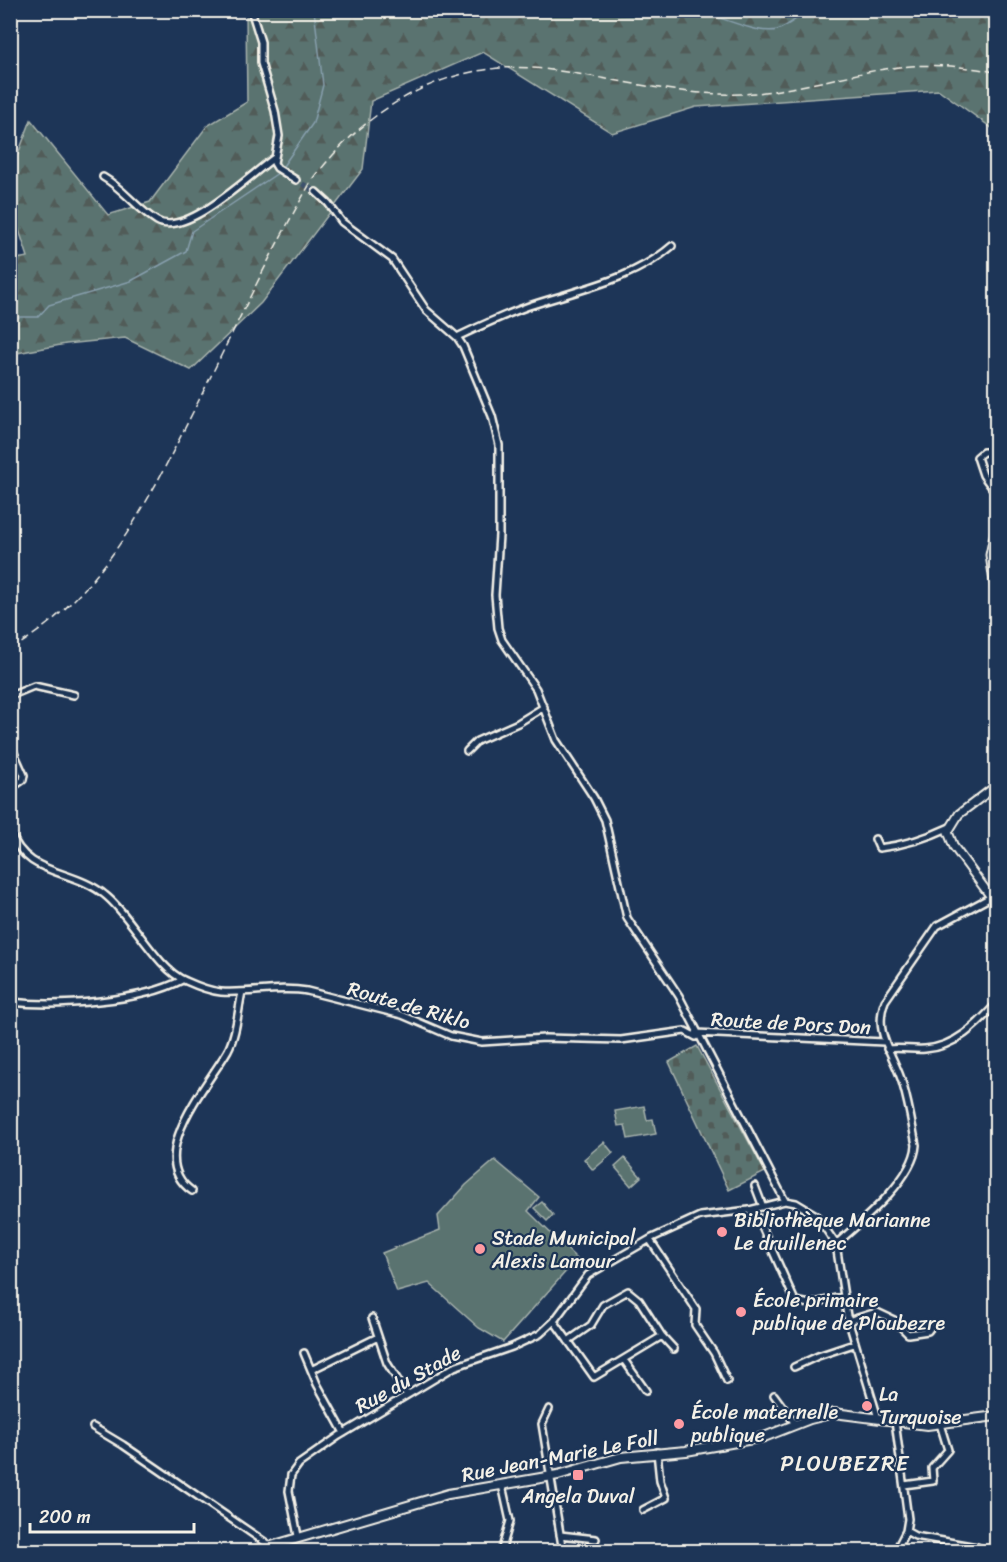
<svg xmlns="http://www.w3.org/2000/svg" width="1007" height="1562" font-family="Sriracha,sans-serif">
	<defs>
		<pattern id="forest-firs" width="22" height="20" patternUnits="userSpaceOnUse" patternTransform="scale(1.5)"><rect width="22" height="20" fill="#5a7370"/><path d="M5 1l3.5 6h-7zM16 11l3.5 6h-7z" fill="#515b59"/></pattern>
		<pattern id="cemetery-stones" width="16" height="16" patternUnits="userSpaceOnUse" patternTransform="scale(1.5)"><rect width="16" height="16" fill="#5a7370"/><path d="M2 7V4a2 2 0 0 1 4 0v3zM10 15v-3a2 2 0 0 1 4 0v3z" fill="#515b59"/></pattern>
	</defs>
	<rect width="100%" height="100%" fill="#1d3557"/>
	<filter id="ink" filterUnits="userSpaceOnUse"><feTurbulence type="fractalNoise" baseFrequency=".0167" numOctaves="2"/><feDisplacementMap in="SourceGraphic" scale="12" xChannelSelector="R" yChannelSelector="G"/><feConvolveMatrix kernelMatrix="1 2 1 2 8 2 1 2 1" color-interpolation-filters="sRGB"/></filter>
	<g filter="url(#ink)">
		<path fill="url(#forest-firs)" stroke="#a7b2ac" stroke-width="1.5" d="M246,11H996V131L939,90L696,107L612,133L483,52L371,101L363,169L261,303L191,370L125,338L66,344L11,354V260L28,257L11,206L10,175L31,120L108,215L150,202L207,126L247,102Z"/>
		<path fill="url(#cemetery-stones)" stroke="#a7b2ac" stroke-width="1.5" d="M697,1046L765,1172L729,1190L669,1062Z"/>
		<path fill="#5a7370" stroke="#a7b2ac" stroke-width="1.5" d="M644,1106L647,1120L653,1119L656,1134L628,1139L625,1125L618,1126L615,1111Z
			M604,1142L613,1153L593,1170L584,1159Z
			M625,1158L641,1177L631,1186L615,1167Z
			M495,1160L539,1197L528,1211L577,1259L503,1342L479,1328L429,1283L397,1292L382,1253L440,1230L438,1216L466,1185Z
			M542,1202L553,1215L547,1221L534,1208Z"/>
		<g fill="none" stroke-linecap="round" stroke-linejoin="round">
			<path stroke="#879fad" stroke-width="1.5" d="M605,10C634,24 669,6 701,12C719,16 758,35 777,30C787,27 799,16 809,10
				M281,169L313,123L323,85L314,10
				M10,317H38L49,305L131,281L186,251L192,231L278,173"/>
			<path stroke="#3d516d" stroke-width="5" stroke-dasharray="5 2.5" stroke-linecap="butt" d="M296,180L316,192"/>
			<defs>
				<path id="minor" d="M251,10L261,42V63L275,111L279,136L274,163L277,168L296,180
					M103,177C124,189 137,209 157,221C186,238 251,174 274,158
					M316,192L328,203L342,222L392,259L426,310L457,337L463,346L492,416L499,445V535L495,595L498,628L502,640L536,689L556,740L594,798L605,820L627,918L679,996L785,1201
					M457,337C480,326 504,315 529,306C577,290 633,280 672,246
					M996,452H983L977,457L983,475L996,493
					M10,696L34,686L74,695
					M10,744L24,775L23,780L10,789
					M467,751L477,741L518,723L544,707
					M10,831C26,877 72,868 105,895C131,915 157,970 186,981C197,986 209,991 221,992C250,994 278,986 307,991L402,1015L451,1036L482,1042L545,1038L621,1040L685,1031L696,1037
					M875,839L879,848C904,845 927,838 950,827
					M10,1002C57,1007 141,1002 182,980
					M696,1033L884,1042
					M887,1049C899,1047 913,1050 925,1049C955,1047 977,1025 996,1004
					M755,1186L763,1207
					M192,1191C143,1157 209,1084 228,1050C237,1033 238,1010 242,992
					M754,1209L795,1301L810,1304L844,1296
					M650,1240L696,1309L695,1325L714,1353L727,1381
					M836,1244C861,1222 914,1179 916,1145C912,1125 909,1105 903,1085C895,1055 872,1034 885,1001L937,926L991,897
					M372,1318L387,1363L407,1395
					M554,1321L594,1377L662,1336L674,1349
					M848,1321L877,1312L894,1320L908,1334L928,1331L931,1327
					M568,1341L591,1325L603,1305L628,1291L639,1300L662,1336
					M304,1353L317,1384L344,1433
					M624,1360L646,1391
					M794,1367L818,1356L854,1344
					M311,1370L378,1337
					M774,1395L796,1425
					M549,1409L542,1424L563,1552
					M93,1427L123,1445L269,1545
					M904,1485L933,1481L932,1468L948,1450L940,1424
					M643,1510L666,1498L660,1481L657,1452
					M906,1531L915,1536L977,1547L988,1552
					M560,1535L596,1539
					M298,1536L289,1491L291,1475L299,1464L339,1436L454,1367L512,1347L540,1334L554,1321L588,1275L652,1238L700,1216L749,1210L785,1201L796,1203L816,1215L836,1244L847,1316L878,1418
					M501,1552L510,1521L502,1485
					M895,1552L906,1531L908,1519L895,1421"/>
				<path id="tertiary" d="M996,527L990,555L996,595
					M996,786L959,814L948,832L954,847L991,897L996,894"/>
				<path id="secondary" d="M251,1552L448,1494L558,1475L621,1457L686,1451L764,1437L810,1419L834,1413L927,1425L996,1416"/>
			</defs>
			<use href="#minor" stroke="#f4f1e8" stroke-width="10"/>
			<use href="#tertiary" stroke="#f4f1e8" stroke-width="11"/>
			<use href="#secondary" stroke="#f4f1e8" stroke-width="12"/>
			<use href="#minor" stroke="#1d3557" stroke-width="5"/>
			<use href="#tertiary" stroke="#1d3557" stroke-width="7"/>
			<use href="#secondary" stroke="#1d3557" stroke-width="8"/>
			<path stroke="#f4f1e8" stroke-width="1.5" stroke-dasharray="9 4.5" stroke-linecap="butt" d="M10,650C104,594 146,505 193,412C232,335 268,256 311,182C366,107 448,58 544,69C610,77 674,96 741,94C798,92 854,70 911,66C940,64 968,67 996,72"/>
		</g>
	</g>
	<g fill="#ff9aa2" stroke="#1d3557" stroke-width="2">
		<circle cx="722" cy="1232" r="6"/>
		<circle cx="480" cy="1249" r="6"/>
		<circle cx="741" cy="1312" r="6"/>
		<circle cx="867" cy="1406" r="6"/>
		<circle cx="679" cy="1424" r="6"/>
		<rect x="572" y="1469" width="12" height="12" rx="3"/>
	</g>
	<g text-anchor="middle" stroke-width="4.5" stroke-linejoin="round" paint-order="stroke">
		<g font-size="20" fill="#f4f1e8" stroke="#1d3557">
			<text transform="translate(409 1005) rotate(16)" y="7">Route de Riklo</text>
			<text transform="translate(791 1023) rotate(3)" y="7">Route de Pors Don</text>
			<text transform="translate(408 1379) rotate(-29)" y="7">Rue du Stade</text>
			<text transform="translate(560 1456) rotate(-11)" y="7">Rue Jean-Marie Le Foll</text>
		</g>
		<g font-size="20" fill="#f4f1e8" stroke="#1d3557" text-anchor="start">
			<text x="734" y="1227">Bibliothèque Marianne<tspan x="734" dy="23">Le druillenec</tspan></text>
			<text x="492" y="1245">Stade Municipal<tspan x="492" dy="23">Alexis Lamour</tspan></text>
			<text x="753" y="1307">École primaire<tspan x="753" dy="23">publique de Ploubezre</tspan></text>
			<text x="879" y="1401">La<tspan x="879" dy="23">Turquoise</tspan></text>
			<text x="691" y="1419">École maternelle<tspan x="691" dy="23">publique</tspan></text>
			<text x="578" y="1503" text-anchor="middle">Angela Duval</text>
		</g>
		<g font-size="22" letter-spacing="1.5" fill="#f4f1e8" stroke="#1d3557">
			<text x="845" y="1471">PLOUBEZRE</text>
		</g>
	</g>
	<rect width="1007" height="1562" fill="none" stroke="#1d3557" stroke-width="36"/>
	<rect x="18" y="18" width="971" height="1526" fill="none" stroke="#f4f1e8" stroke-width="2" filter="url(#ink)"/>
	<path d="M30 1523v9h164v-9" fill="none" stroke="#f4f1e8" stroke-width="3"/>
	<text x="39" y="1523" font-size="18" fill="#f4f1e8" stroke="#1d3557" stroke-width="4.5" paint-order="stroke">200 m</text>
</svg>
